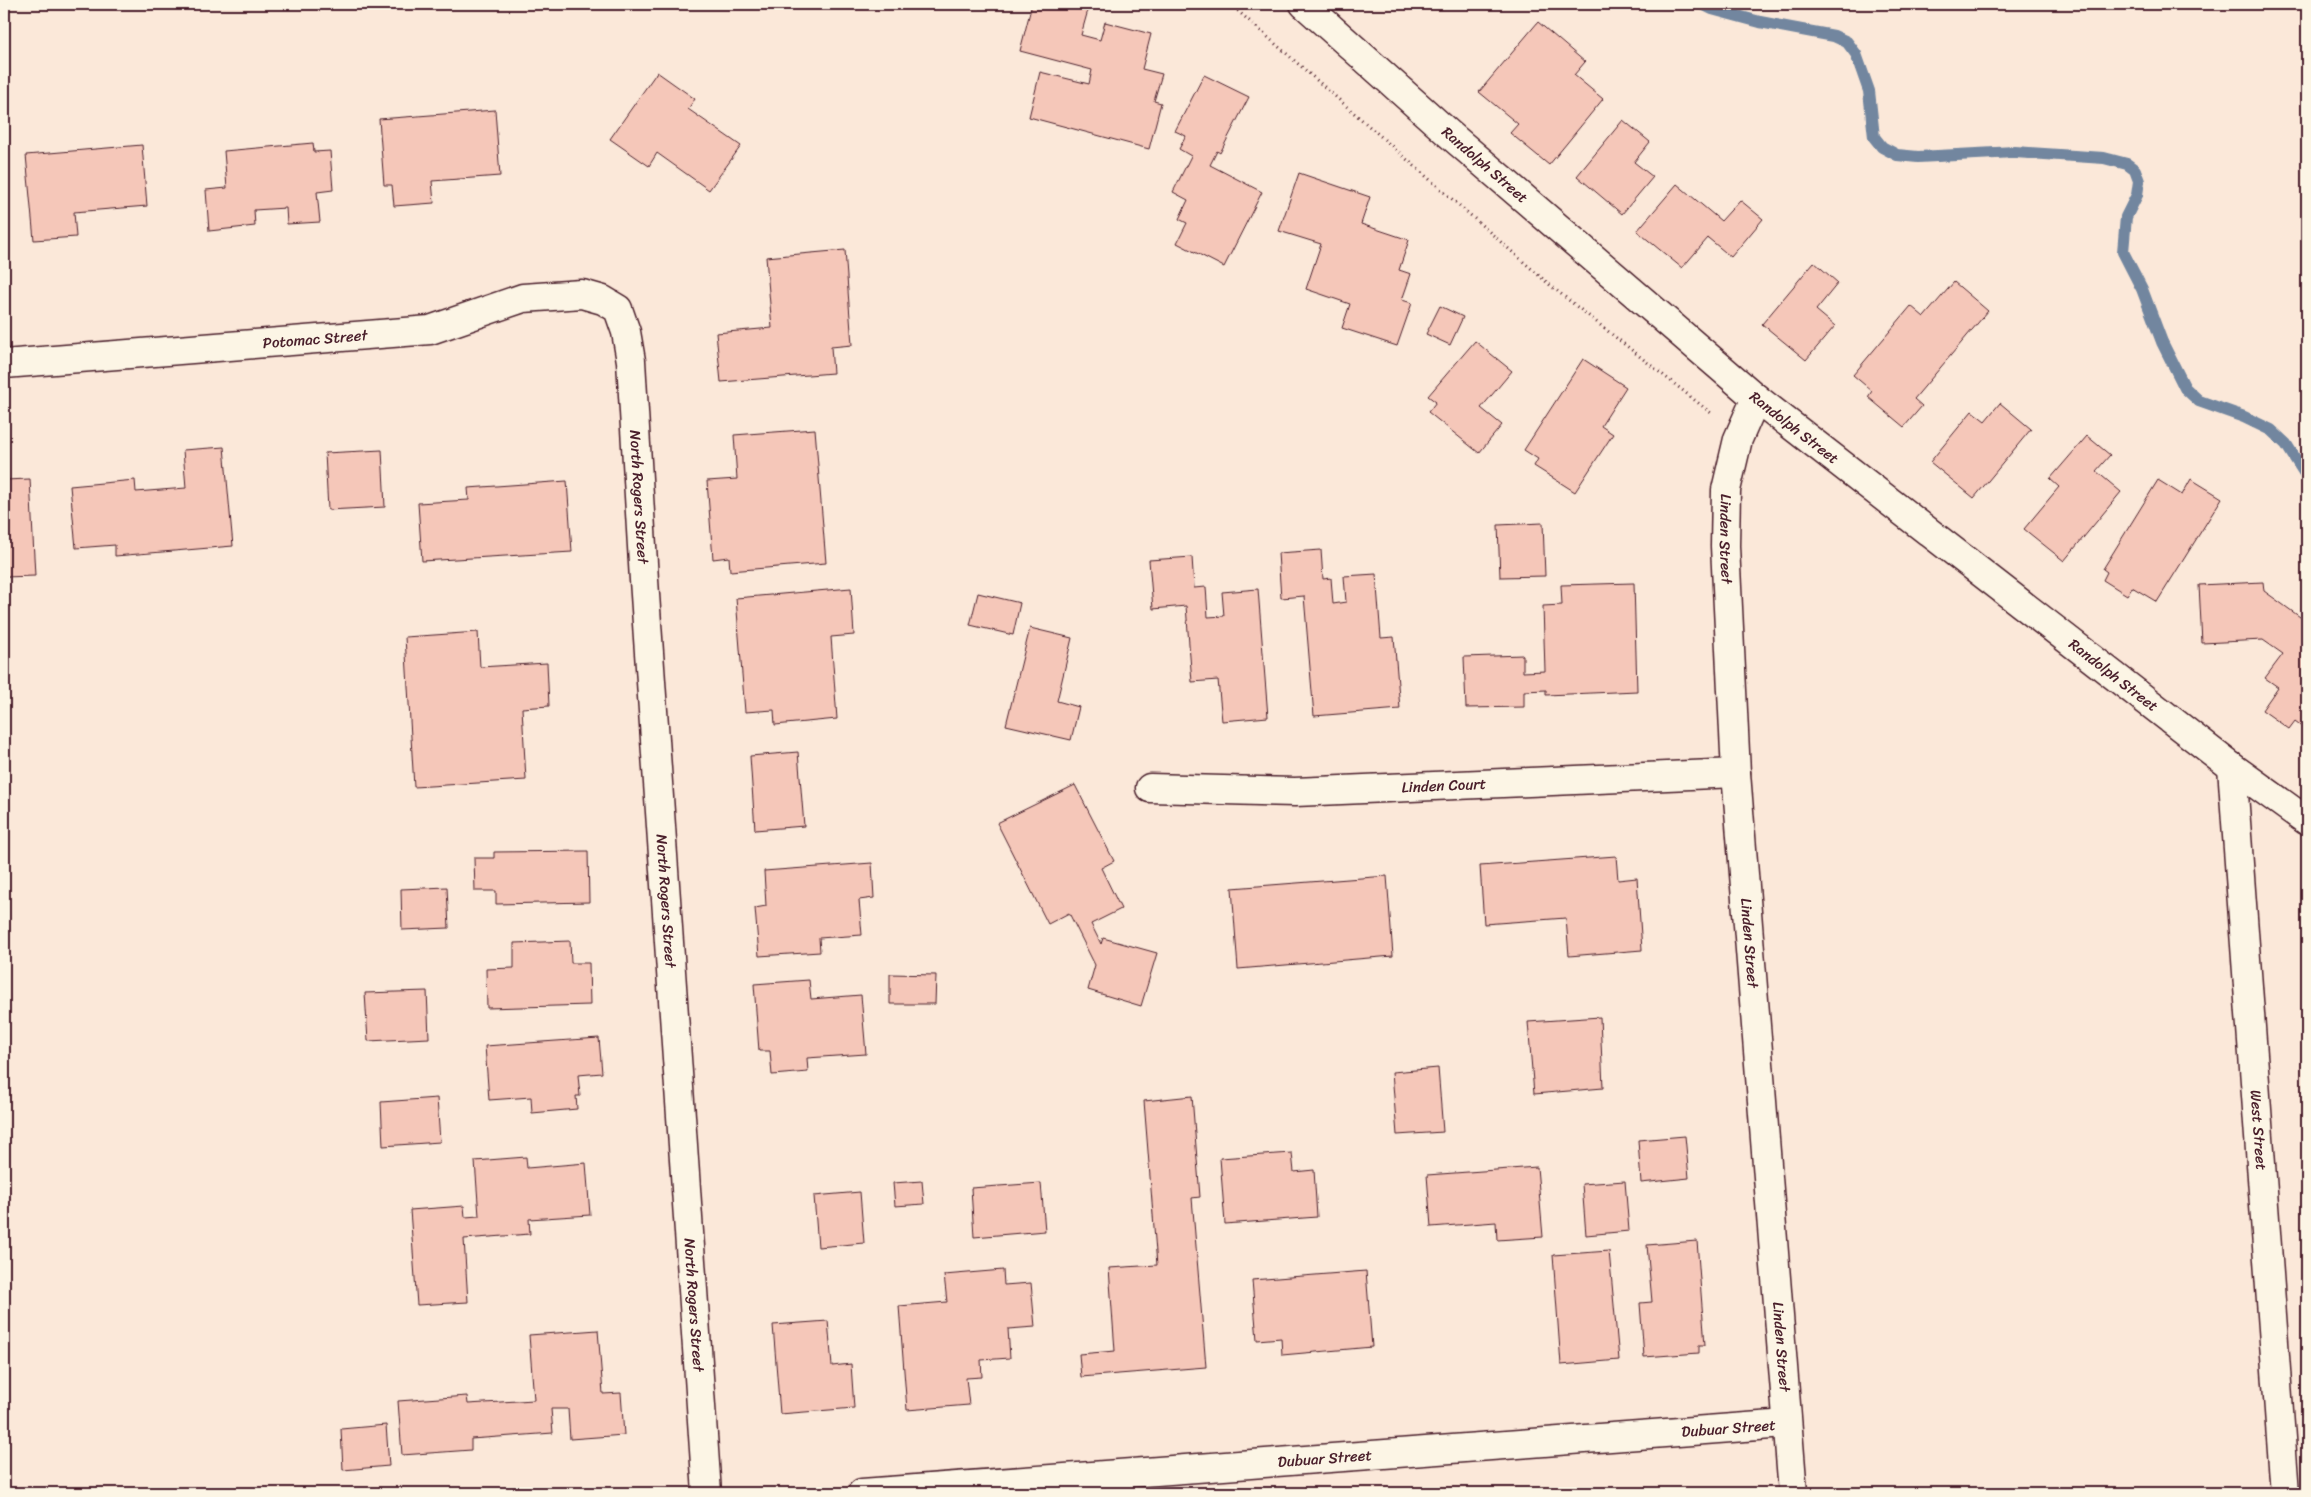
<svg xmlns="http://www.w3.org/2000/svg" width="2311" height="1497" font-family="Sriracha,sans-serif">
	<rect width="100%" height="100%" fill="#fbe8d9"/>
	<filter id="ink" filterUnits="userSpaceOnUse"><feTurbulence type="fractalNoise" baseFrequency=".02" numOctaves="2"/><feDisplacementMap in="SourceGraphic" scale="10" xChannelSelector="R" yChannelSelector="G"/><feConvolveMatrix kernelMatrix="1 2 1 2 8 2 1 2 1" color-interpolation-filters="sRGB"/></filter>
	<g filter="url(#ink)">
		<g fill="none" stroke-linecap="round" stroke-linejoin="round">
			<path stroke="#72869f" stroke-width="12" d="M1702,4L1712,9L1760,22L1834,36L1847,42L1856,54L1869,91L1874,137L1882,147L1897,155L1918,157L2015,152L2104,158L2127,164L2135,170L2139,181L2137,195L2126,217L2123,252L2142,289L2162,342L2185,388L2199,401L2244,417L2271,430L2286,444L2307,477"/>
		</g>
		<path fill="#f5c7b9" stroke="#4a1f2b" d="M1032,4H1064L1088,10L1081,35L1100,40L1105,22L1151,34L1142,69L1162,74L1154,101L1161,103L1149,149L1029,117L1040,72L1089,84L1092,70L1020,51Z
			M1538,22L1585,62L1574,75L1603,99L1549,165L1510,133L1518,124L1479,92Z
			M657,72L695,99L688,109L741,146L709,190L657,153L649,166L610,139Z
			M1204,75L1249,97L1220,153L1217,151L1210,165L1262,192L1224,267L1177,243L1187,223L1179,219L1188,200L1173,192L1191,156L1179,149L1186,136L1175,131Z
			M495,110L500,176L432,181L434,203L394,206L392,185H384L379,119Z
			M1623,120L1650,142L1634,162L1653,177L1622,214L1577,176Z
			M313,143L314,152L330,151L333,190L317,192L320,222L287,224L286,208L254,210L255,226L209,231L206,190L227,188L224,151Z
			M142,145L147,206L74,212L76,237L34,240L26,155Z
			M1299,173L1370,197L1361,224L1409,240L1399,270L1411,274L1402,300L1412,303L1397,346L1342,328L1350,304L1306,289L1321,244L1279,231Z
			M1677,184L1721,221L1740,200L1763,219L1731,257L1708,238L1682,268L1637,231Z
			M845,250L852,345L831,347L833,373L721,382L716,333L772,328L766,257Z
			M1814,262L1838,283L1816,310L1835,326L1806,360L1762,324Z
			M1954,282L1988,311L1914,399L1922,406L1904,427L1868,397L1872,391L1853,375L1911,306L1924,317Z
			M1440,306L1463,317L1450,345L1426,334Z
			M1475,341L1512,371L1481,408L1502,425L1479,453L1428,412L1436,402L1428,396Z
			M1583,359L1626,387L1601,426L1613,434L1575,492L1534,466L1538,459L1524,450Z
			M2000,403L2031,429L1974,498L1930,462L1972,411L1985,421Z
			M815,429L826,563L730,571L729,557L713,559L707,481L737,479L734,435Z
			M2087,436L2110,455L2096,471L2121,492L2064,561L2024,529L2059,487L2050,479Z
			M224,447L233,546L115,556V545L76,548L70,486L135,480L136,492L186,488L183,450Z
			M382,450L385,507L328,510L325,453Z
			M30,479L35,576L4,577V480Z
			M2191,479L2222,498L2157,602L2132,587L2127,595L2103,580L2107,572L2103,569L2158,480L2182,495Z
			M567,481L572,552L422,561L418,503L469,500L468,488Z
			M1543,523L1545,576L1500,577L1498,525Z
			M1321,550L1323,579L1331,578L1333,604L1346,602L1344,576L1376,574L1381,638L1394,637L1400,709L1314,716L1304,596L1281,598L1278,553Z
			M1192,557L1194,588L1206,587L1208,617L1224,616L1222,592L1258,589L1268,717L1222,721L1218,680L1192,682L1186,606L1153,609L1149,560Z
			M2263,582L2264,591L2307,622V730L2295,721L2289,729L2262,710L2278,687L2265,678L2283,654L2263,640L2202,643L2199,585Z
			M1634,583L1637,691L1546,695V690L1524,691V707L1466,708L1464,657L1523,655V672L1545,671L1543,606L1562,605L1561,585Z
			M851,588L854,635L831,637L837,719L775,725L774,710L745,712L736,598Z
			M978,593L1020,603L1013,635L970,625Z
			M1030,628L1072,638L1057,701L1079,707L1071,740L1006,725Z
			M478,632L480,667L547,663L549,706L522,708L526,780L414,787L405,637Z
			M798,752L804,826L755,830L750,756Z
			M1075,785L1114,861L1101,868L1121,909L1091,924L1101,944L1103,938L1157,953L1141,1006L1088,990L1095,965L1069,913L1048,924L997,823Z
			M588,851L589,902L496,904V891H475L474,858H494V852Z
			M1616,856L1618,880L1637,878L1642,950L1569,956L1566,918L1484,924L1480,866Z
			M872,863L874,898L859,900L862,935L819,938L820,952L759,956L755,908L766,906L764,871Z
			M1387,876L1393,956L1238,969L1232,888Z
			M447,887L449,928L402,930L401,889Z
			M570,941L571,963H589L590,1005L487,1008L486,969L514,968V943Z
			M890,974L936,975L935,1004H890Z
			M809,980L811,999L861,995L866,1054L807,1058L808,1072L772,1075L770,1051H759L754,984Z
			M427,991L429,1038L368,1041L365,993Z
			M1600,1017L1603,1088L1534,1094L1528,1022Z
			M599,1038L602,1073L578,1075L580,1096H576L577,1109L532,1113L531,1097L489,1100L485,1046Z
			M1438,1068L1443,1132L1397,1135L1392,1072Z
			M1192,1096L1200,1197L1192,1198L1206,1367L1081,1377L1079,1354L1115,1351L1109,1268L1157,1265L1144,1101Z
			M437,1098L440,1142L383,1146L381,1102Z
			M1685,1136L1689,1178L1641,1183L1638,1140Z
			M1292,1153L1294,1172L1314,1170L1317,1217L1225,1224L1220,1158Z
			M526,1157L527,1168L586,1163L590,1215L529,1219L530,1234L464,1239L468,1302L417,1305L410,1210L464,1206L465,1217L479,1216L475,1161Z
			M1537,1167L1543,1237L1497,1240L1496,1222L1431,1227L1427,1175Z
			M922,1181L924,1204L895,1206L893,1183Z
			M1625,1181L1629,1231L1586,1235L1582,1184Z
			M1041,1183L1045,1231L974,1237L971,1188Z
			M860,1192L864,1243L818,1247L814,1196Z
			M1697,1241L1705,1345H1699V1353L1644,1357L1640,1303L1652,1302L1647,1245Z
			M1609,1251L1619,1360L1561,1365L1553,1255Z
			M1003,1270L1004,1285L1031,1283L1035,1327L1008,1329L1010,1358L981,1360L982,1377L966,1378L969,1405L907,1410L899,1306L947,1302L944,1275Z
			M1366,1271L1372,1347L1282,1355L1281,1338L1257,1340L1252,1280Z
			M828,1321L832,1366L851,1364L854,1408L780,1414L773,1325Z
			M598,1330L603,1394L621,1393L624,1435L570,1439L568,1409H551L553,1433L471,1439V1450L402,1455L398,1401L467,1396L468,1404L534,1400L529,1335Z
			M386,1425L389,1466L343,1470L341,1429Z"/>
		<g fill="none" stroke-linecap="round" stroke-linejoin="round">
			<defs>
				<g id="street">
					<path id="s1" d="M1304,4L1448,133L1756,398L2232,767L2307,821"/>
					<path id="s2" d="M4,364L430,330L523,298L582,294L603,300L618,309L626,332L631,361L644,580L707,1493"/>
					<path id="s3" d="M1756,398L1738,439L1726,490L1725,546L1736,773L1793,1493"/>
					<path id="s4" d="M2232,767L2285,1493"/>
					<path id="s5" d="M1150,788L1295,792L1736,773"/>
					<path id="s6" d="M862,1493L1787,1424"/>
				</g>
			</defs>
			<use href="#street" stroke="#4a1f2b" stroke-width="31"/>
			<path stroke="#4a1f2b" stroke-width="3" stroke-dasharray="1 4" stroke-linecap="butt" d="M1230,4L1551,286L1711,413"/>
			<use href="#street" stroke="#fcf5e5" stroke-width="28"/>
		</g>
	</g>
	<g text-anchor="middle" stroke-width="4" stroke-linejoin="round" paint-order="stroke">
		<g font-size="15" fill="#4a1f2b" stroke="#fcf5e5">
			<text dy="5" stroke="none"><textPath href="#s1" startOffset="242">Randolph Street</textPath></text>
			<text dy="5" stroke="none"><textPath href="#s2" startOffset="312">Potomac Street</textPath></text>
			<text dy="5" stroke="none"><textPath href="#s1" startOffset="648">Randolph Street</textPath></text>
			<text dy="5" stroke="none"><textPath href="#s2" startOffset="814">North Rogers Street</textPath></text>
			<text dy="5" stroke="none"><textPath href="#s3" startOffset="146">Linden Street</textPath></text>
			<text dy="5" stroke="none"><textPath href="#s1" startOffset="1052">Randolph Street</textPath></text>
			<text dy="5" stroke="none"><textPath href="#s5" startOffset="294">Linden Court</textPath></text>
			<text dy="5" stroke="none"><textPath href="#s2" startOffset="1219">North Rogers Street</textPath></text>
			<text dy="5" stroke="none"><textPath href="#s3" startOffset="551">Linden Street</textPath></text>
			<text dy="5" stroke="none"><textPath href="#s4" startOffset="364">West Street</textPath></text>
			<text dy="5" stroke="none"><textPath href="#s2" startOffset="1624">North Rogers Street</textPath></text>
			<text dy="5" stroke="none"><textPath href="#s3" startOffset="956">Linden Street</textPath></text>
			<text dy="5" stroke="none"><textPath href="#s6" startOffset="869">Dubuar Street</textPath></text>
			<text dy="5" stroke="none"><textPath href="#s6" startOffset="464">Dubuar Street</textPath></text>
		</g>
	</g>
	<rect width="2311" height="1497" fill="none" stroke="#fcf5e5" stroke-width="20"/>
	<rect x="10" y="10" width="2291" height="1477" fill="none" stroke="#4a1f2b" stroke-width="2" filter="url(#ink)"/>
</svg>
